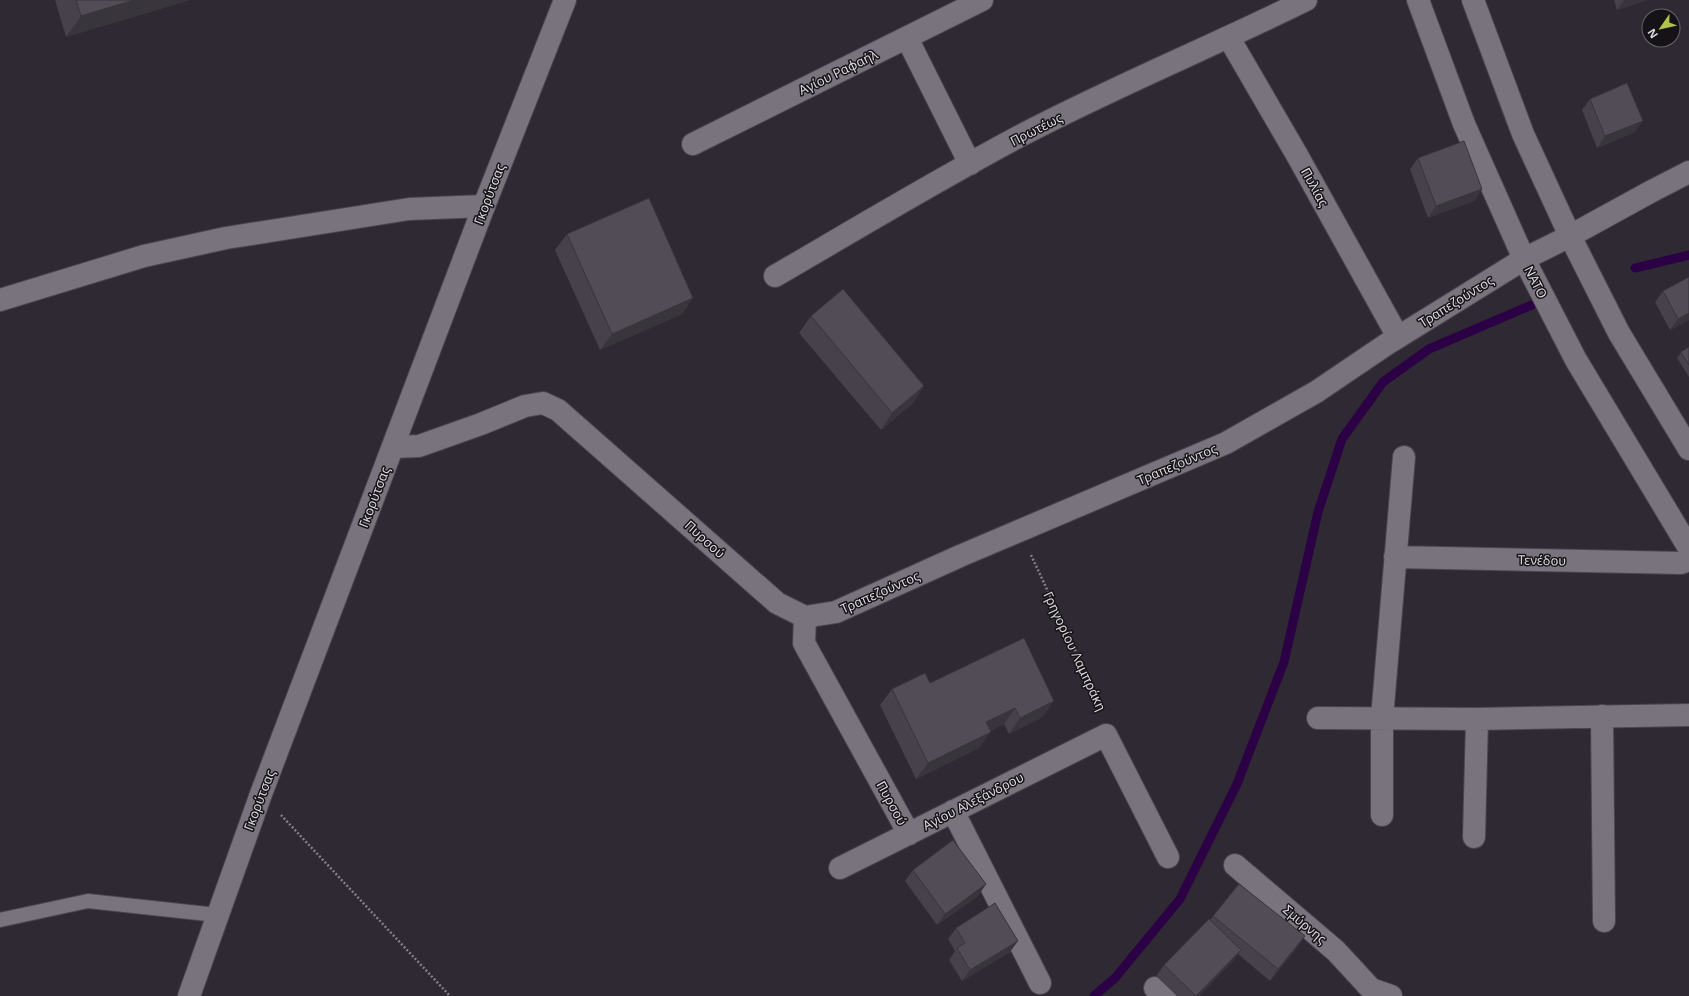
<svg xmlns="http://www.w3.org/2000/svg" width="1689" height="996" font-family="'Noto Sans',sans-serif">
	<rect width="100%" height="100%" fill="#2e2932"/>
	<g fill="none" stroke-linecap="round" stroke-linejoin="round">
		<path stroke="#2c0045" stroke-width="9" d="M1635,268L1689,255
			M1094,996L1115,978L1180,899L1237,784L1284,662L1318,512L1342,439L1383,382L1429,349L1534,304"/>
		<defs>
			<path id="service" d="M0,920L88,901L217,915"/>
			<path id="minor" d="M907,38L970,164
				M1229,38L1297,155L1398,337
				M693,144L982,0
				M775,276C856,229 937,180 1020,136C1113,87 1211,47 1306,0
				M0,300L144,256L226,238L409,209L484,206
				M1395,557L1681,563L1689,560
				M805,617L804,643L909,834
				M1602,716L1604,921
				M1318,718L1477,719L1689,715
				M953,811L1040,983
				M1382,815V718L1404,457
				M1474,837L1477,719
				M1235,865L1336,951L1371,989L1391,996
				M840,868L1106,735L1168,857
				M1155,988L1165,996"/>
			<path id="tertiary" d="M393,447L419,446L481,424L525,406L543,403L558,410L777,603L805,617L836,612L960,556L1226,443L1316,392L1387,344L1524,259L1570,236L1652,191L1689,172"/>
			<path id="secondary" d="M1418,0L1464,124L1524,259L1576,360L1689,548
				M1473,0L1523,134L1570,236L1619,333L1689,449
				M189,996L261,794L484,206L565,0"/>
		</defs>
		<use href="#service" stroke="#4a464d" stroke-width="16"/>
		<use href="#minor" stroke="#4a464d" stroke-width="24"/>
		<use href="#tertiary" stroke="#4a464d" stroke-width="24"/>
		<use href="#secondary" stroke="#4a464d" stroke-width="24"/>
		<path stroke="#837f87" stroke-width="2.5" stroke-dasharray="2 2" stroke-linecap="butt" d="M1031,555L1103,710
			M281,815L450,996"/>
		<use href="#service" stroke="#78737d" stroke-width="14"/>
		<use href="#minor" stroke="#78737d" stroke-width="22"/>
		<use href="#tertiary" stroke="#78737d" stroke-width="22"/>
		<use href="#secondary" stroke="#78737d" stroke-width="22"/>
	</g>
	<path fill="#46414a" d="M55,0H190L66,37Z
		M1614,0H1647L1617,10Z
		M1590,99L1635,132L1597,148L1582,110Z
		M1418,158L1482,189L1474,201L1428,218L1410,169Z
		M567,234L693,298L682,314L600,350L555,250Z
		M1689,277V320L1670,330L1655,302L1663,291Z
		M811,316L924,386L913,403L881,430L799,333Z
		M1689,347V377L1677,358L1681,352Z
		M1024,638L1043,717L1009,734L1004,724L990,731L979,748L916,779L880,705L892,689L930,683Z
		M913,870L986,884L978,896L937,925L905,881Z
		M1213,916L1297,948L1270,981L1238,954L1233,961L1199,996H1177L1156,976L1164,965L1210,920Z
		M956,928L1010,952L962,981L949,960L955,951L948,939Z"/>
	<path fill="#39353c" d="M134,0H190L66,37L81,16Z
		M1624,0H1647L1617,10Z
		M1643,121L1635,132L1597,148L1605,136Z
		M1482,189L1474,201L1428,218L1436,206Z
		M693,298L682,314L600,350L612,334Z
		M1689,313V320L1670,330L1678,319Z
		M924,386L913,403L881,430L892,413Z
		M1054,701L1043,717L1009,734L1020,718Z
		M1015,708L1004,724L975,738L986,722Z
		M991,732L979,748L916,779L928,763Z
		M986,884L978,896L937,925L945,914Z
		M1305,936L1297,948L1270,981L1278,969Z
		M1018,941L1010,952L962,981L970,970Z
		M1241,950L1233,961L1199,996H1196Z"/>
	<path fill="#514c56" stroke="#39353c" d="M76,0H134L81,16Z
		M1627,83L1643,121L1605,136L1590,99Z
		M1464,141L1482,189L1436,206L1418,158Z
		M649,198L693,298L612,334L567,234Z
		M1689,277V313L1678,319L1663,291Z
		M843,289L924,386L892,413L811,316Z
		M1689,347V365L1681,352Z
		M1024,638L1054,701L1020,718L1015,708L986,722L991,732L928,763L892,689L925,673L930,683Z
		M953,840L986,884L945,914L913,870Z
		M1239,884L1305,936L1278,969L1213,916Z
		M995,903L1018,941L970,970L957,948L965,943L956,928Z
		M1209,919L1241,950L1196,996L1164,965Z"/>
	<g text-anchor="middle" stroke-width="3" stroke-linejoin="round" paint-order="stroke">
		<g font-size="13" fill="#dddae0" stroke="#151317">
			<text transform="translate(838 72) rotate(-26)" y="5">Αγίου Ραφαήλ</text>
			<text transform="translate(1036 129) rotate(-27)" y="5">Πρωτέως</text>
			<text transform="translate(1315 187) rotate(61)" y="5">Πυλίας</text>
			<text transform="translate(489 194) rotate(-69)" y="5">Γκορύτσας</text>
			<text transform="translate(1536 282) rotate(63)" y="5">ΝΑΤΟ</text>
			<text transform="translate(1456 301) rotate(-32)" y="5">Τραπεζούντος</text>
			<text transform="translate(1177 464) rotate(-23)" y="5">Τραπεζούντος</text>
			<text transform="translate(374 497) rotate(-69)" y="5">Γκορύτσας</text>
			<text transform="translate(705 539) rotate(42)" y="5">Πυρσού</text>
			<text transform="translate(1542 560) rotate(1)" y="5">Τενέδου</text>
			<text transform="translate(880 592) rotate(-24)" y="5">Τραπεζούντος</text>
			<text transform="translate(1075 651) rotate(65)" y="5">Γρηγορίου Λαμπράκη</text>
			<text transform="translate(259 800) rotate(-69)" y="5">Γκορύτσας</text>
			<text transform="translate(973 801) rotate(-27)" y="5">Αγίου Αλεξάνδρου</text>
			<text transform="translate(892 803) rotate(61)" y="5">Πυρσού</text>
			<text transform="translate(1305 924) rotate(40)" y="5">Σμύρνης</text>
		</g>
	</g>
	<g transform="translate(1661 28) rotate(236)"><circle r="19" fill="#151317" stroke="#656367"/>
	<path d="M0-3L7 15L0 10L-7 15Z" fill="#b3c24b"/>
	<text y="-6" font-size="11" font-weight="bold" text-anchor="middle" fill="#dddae0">N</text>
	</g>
</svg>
